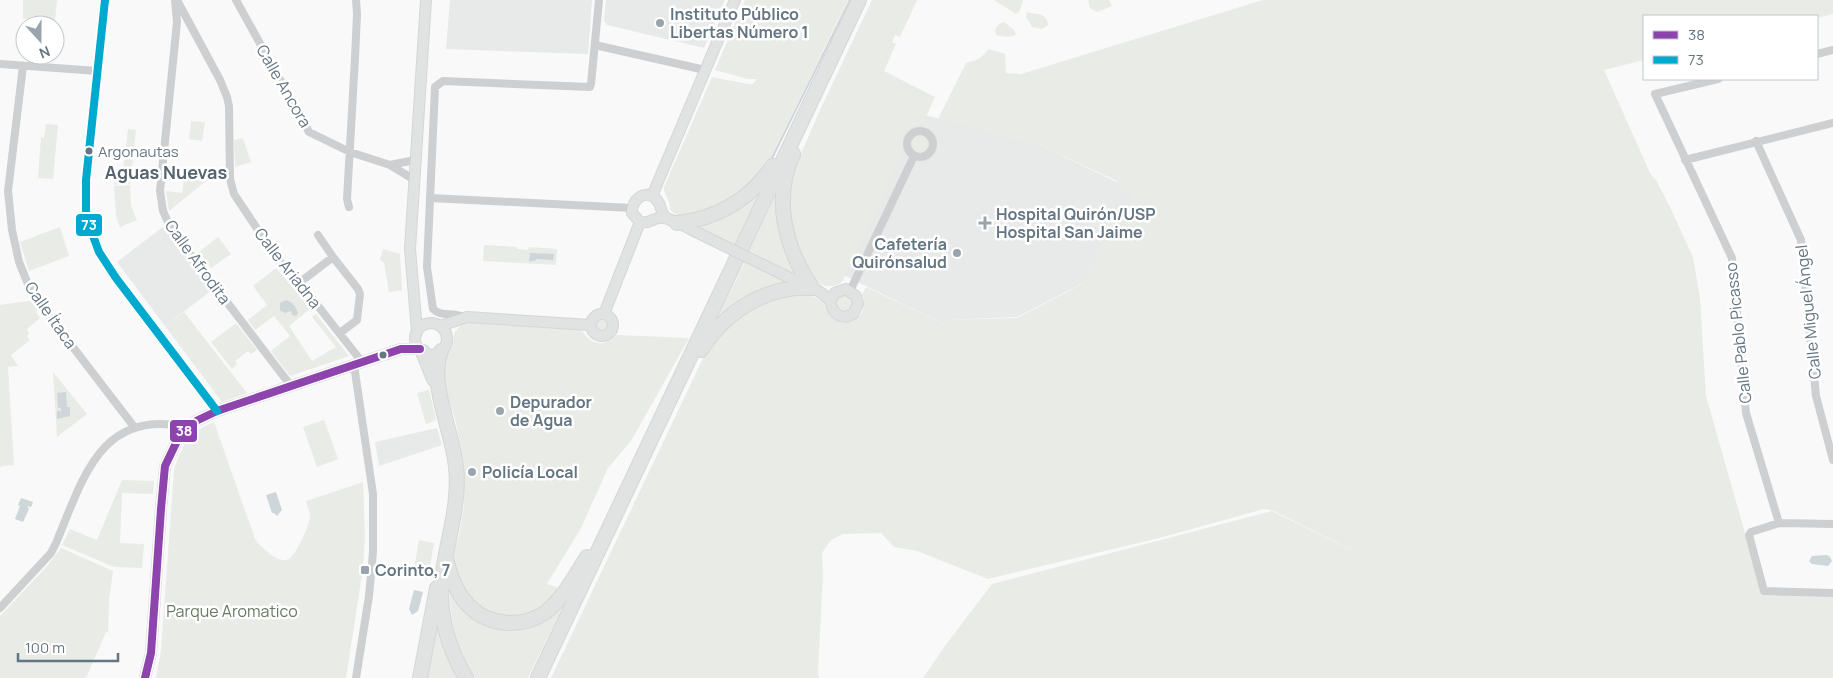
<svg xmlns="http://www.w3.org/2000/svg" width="1833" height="678" font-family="Manrope,sans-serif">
	<rect width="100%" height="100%" fill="#f9f9f9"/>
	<path fill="#e8e9e9" d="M450,0H592L588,54L446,49Z
		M606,0H725L704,48L607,25L604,21Z
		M877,103L1035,143L1148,197L1149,249L1017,317L948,320L946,325L843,275Z
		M164,226L212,290L165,326L117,262Z
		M437,428L442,445L379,466L375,442Z"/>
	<path fill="#e8ebe6" d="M23,0H57L55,21L23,19Z
		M745,0H848L767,165L756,179L718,208L677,218V215L670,210C671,200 663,194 664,187L712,77L748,84H753L757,79H748L715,70Z
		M872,0H917L900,37L895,35L892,42L896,44L884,71L935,97L923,124C894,131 903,134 901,157L843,280L840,284L833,286H826L820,284L809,274L789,223L791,177L820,110Z
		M994,0H1023V1L1019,12L1016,14Z
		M1088,0H1109L1112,6L1097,12L1090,8Z
		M1263,0H1833V14L1817,18V16H1644V60L1604,70L1651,175L1656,180L1669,205L1693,257L1700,298L1706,396L1762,593L1833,597V678H923L945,646L992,584L1272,511L1393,571L1274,511L1264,509L1159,538L988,579L917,551L894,547L881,533L843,534L831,540L822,553L823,575L818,671L819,678H551L706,352C710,346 714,339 720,333C741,310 794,279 823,302C833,339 873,321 862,294L866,287L946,325L948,320L1017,318L1082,284L1101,246L1088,216L1115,207L1125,212L1133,195L1115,186L1117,181L1035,143L938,119L966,63L979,59L989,49L1005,54L1006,73L1021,74Z
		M1027,12C1037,15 1047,12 1048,25L1042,29L1032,27L1026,17Z
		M1004,22L1014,30L1016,35L1006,37L996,35C994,29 997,24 1004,22Z
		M191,121L205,122L202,141L189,139Z
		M46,124L58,125L53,179L38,178L41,137L44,138Z
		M128,129L136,130L130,184L114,185L116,171H123Z
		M910 144a10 10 0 1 1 20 0a10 10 0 1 1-20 0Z
		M243,138L251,162L235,167L234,140Z
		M184,179L207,180L169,211L166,191L182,193Z
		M130,185L131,206L137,220L120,227L116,217L114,186Z
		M762,187L734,245L696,227Z
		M779,188L796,273L795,274L749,251Z
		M60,227L69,256L29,271L20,242Z
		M218,237L231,254L211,268L199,252Z
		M484,245L517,247V249L528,250L529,247L557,249L556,265L483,261Z
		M383,249L400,254L402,290L389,292L384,263L380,260Z
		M745,262L794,285L713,326Z
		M276,268L311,308L289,326L312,361L336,347L312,317L316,314L349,356L290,376L271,351L290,336L274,316L255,330L248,320L267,305L253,286Z
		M835 303a9 9 0 1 1 18 0a9 9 0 1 1-18 0Z
		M34,300L40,309L36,312L40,318L27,329L29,334L27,336L30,340L11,355L18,366L8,367L14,465L2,466L0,468V305Z
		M184,312L247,393L222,402L165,326Z
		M594 325a8 8 0 1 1 16 0a8 8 0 1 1-16 0Z
		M236,323L257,350L251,354L248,351L235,361L237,364L232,369L211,342Z
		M469,323L579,330C584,332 585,335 588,338C597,347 610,343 617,335L689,338L631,441L608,468L581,528L547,584L562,589L554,600L530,616L495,618L464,596L453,568V558L459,536L464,506V463L456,423L441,375L444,357L451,348L455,332L461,325Z
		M53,372L87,414L57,437Z
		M429,390L436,420L426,424L417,393Z
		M324,420L338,459L317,467L303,427Z
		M214,422L255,539C260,546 276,562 286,560C295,559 310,525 310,516C310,512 307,506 306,501L363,482L365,537L363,568L346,678H156L161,650L174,470C182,445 189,432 214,422Z
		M122,480L154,481L153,494L122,493L120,543L144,544L142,568L114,567L62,545L70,529L97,540Z
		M419,540L434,543L428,579L413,575Z
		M61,548L113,571L109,600L108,632H106L86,678H0V616L47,566Z
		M450,588L458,604L471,617L490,627L509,629L549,618L564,604L528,678H475C457,650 449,621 450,588Z
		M435,619L446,655L458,678H425Z"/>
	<path fill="#ced6d9" d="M530,253L554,254L553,260L536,259L535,261H529Z
		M286,300C293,302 296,307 298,313L296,316L292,315L291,311L285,313L280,310V303Z
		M66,392L67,407H70V416L57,419V411H61V408H58L57,393Z
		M276,492L282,510L277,516L274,513H272L266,495Z
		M21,498L33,502L31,507L27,506L29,509L23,522L15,519L20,506L18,505Z
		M1827,555L1830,557L1832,561L1828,566L1812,564L1809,561L1812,556Z
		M414,590L423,592L418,611L412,615L409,609Z"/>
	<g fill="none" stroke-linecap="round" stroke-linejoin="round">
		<path stroke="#ced6d9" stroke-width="2" d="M771,160L850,0"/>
		<defs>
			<path id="secondary" d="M652,196L735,0
				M669,220C658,212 663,206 656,199C646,188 631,200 632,213L640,222C649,224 652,219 659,218C670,216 684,227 694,231
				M790,278C802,283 820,289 828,299C833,304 830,311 838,315C843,318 848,317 853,314L858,304L856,296L846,289L835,293L830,301
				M591 325a11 11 0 1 1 22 0a11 11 0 1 1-22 0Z
				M604,314L640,222
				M415 339a16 16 0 1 1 32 0a16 16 0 1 1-32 0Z
				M440,326L467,317L590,325
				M417,331L410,249L426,0
				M145,678L151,653L161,509L165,466L178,439L187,427L196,421L217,411L401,349H420"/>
			<path id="highway" d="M793,154C772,200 786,249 812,288
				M677,223C717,219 750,199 773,166
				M701,350C725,312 766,285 812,288
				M441,351C428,383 453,432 456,467C460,503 448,537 443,572C437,610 447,646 466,678
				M423,352L434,379
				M447,562C455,595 473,622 510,623C523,623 536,619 546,612C564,597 575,576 587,557
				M420,678L437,588
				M538,678L859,0"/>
		</defs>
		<use href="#secondary" stroke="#d5d6d7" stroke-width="12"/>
		<use href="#highway" stroke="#d5d6d6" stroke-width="16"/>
		<path stroke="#cecfd0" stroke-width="8" d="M105,0L86,180V211L89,225L99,252L116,278L217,411
			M175,0L177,22L160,191L163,211L171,229L291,386
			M236,0L309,132L350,152L390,165L413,179
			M178,2L220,80L227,97L229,106L230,179L234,194L276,257L307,292L362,362
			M595,45L705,70
			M1817,54L1833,50
			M0,64L98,71
			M23,66L8,191L12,230L19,262L28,284L46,312L135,428
			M1718,79L1655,94L1732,258L1746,413L1779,523
			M907 144a13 13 0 1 1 26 0a13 13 0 1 1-26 0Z
			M1756,141L1801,240L1816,396L1833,460
			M1685,160L1833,123
			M390,165L415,160
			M430,198L632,208
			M349,207L347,199L355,58L357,14L356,0
			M318,235L333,257L358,289L360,294L357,320L340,333
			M299,283L333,257
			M850,291L914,156
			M463,317C453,311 442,318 433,309L427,267L435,87L443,81L590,87L591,84L599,0
			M354,365L373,494V552L369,596L356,678
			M1833,524L1779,523L1751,532L1749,535L1764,591L1833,593
			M0,608L51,553L56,543C83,479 100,408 187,427"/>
		<use href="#secondary" stroke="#e1e2e2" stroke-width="10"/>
		<use href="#highway" stroke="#e1e2e2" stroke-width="14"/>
		<defs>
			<path id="secondary-bridge" d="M694,231L790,278"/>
		</defs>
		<use href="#secondary-bridge" stroke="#d5d6d7" stroke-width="12" stroke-linecap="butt"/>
		<use href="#secondary-bridge" stroke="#e1e2e2" stroke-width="10"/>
		<defs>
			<path id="bus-1" d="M145,678L151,653L161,509L165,466L178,439L187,427L196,421L217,411L401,349H420"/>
			<path id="bus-2" d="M105,0L86,180V211L89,225L99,252L116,278L217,411"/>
		</defs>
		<use href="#bus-1" stroke="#fff" stroke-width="11"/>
		<use href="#bus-2" stroke="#fff" stroke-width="11"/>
		<use href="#bus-1" stroke="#8e44ad" stroke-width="8"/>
		<use href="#bus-2" stroke="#00a9ce" stroke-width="8"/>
	</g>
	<g fill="#99a4ac" stroke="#fff" stroke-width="2">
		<circle cx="660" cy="23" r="5"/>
		<path d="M982.5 215.5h5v5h5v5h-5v5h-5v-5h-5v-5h5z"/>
		<circle cx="957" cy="253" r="5"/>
		<circle cx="500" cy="411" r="5"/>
		<circle cx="472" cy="472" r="5"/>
		<rect x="360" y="565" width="10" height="10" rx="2.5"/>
	</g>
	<g fill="#657683" stroke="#fff" stroke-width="2">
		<circle cx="89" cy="151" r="4.5"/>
		<circle cx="383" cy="355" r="4.5"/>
	</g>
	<g text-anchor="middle" stroke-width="5" stroke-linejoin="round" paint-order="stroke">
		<g font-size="15" fill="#657683" stroke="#fff" text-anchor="start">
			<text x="98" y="157">Argonautas</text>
		</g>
		<g font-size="16" font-weight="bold" fill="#657683" stroke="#fff" text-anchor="start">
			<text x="670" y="20">Instituto Público<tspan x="670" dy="18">Libertas Número 1</tspan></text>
			<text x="996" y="220">Hospital Quirón/USP<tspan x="996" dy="18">Hospital San Jaime</tspan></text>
			<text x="947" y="250" text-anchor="end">Cafetería<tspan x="947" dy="18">Quirónsalud</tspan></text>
			<text x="510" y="408">Depurador<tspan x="510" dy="18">de Agua</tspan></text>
			<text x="482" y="478">Policía Local</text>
			<text x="375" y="576">Corinto, 7</text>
		</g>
		<g font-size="16" fill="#657683" stroke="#fff">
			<text transform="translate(284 86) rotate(60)" y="6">Calle Ancora</text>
			<text transform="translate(198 262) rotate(54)" y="6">Calle Afrodita</text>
			<text transform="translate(288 268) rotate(52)" y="6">Calle Ariadna</text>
			<text transform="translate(1808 312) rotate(-96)" y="6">Calle Miguel Ángel</text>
			<text transform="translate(51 315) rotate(55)" y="6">Calle Ítaca</text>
			<text transform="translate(1738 333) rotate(-96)" y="6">Calle Pablo Picasso</text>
		</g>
		<g font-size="16" fill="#687a64" stroke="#fff">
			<text x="232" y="617">Parque Aromatico</text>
		</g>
		<g font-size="18" font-weight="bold" fill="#57646e" stroke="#fff">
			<text x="166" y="179">Aguas Nuevas</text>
		</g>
	</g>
	<g stroke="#fff" stroke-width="2">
		<rect x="75" y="213" width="28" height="24" rx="5" fill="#00a9ce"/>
		<rect x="169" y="419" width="29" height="24" rx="5" fill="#8e44ad"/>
	</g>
	<g font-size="14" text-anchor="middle" font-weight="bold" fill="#fff">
		<text x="89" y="230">73</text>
		<text x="184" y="436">38</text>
	</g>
	<rect x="1643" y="15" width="175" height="65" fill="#ffffff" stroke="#c1c8cd"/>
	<rect x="1653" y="31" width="25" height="8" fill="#8e44ad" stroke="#c1c8cd"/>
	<text x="1688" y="40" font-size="15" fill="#657683">38</text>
	<rect x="1653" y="56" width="25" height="8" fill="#00a9ce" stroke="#c1c8cd"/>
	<text x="1688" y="65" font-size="15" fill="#657683">73</text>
	<g transform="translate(40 40) rotate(159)"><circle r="24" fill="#ffffff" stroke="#c1c8cd"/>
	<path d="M0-4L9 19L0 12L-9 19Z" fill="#99a4ac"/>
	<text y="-8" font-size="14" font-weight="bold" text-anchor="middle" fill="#657683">N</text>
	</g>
	<path d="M18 653v8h100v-8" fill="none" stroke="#657683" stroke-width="2.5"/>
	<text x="25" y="653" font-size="15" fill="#657683" stroke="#ffffff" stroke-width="4" paint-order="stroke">100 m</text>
</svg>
